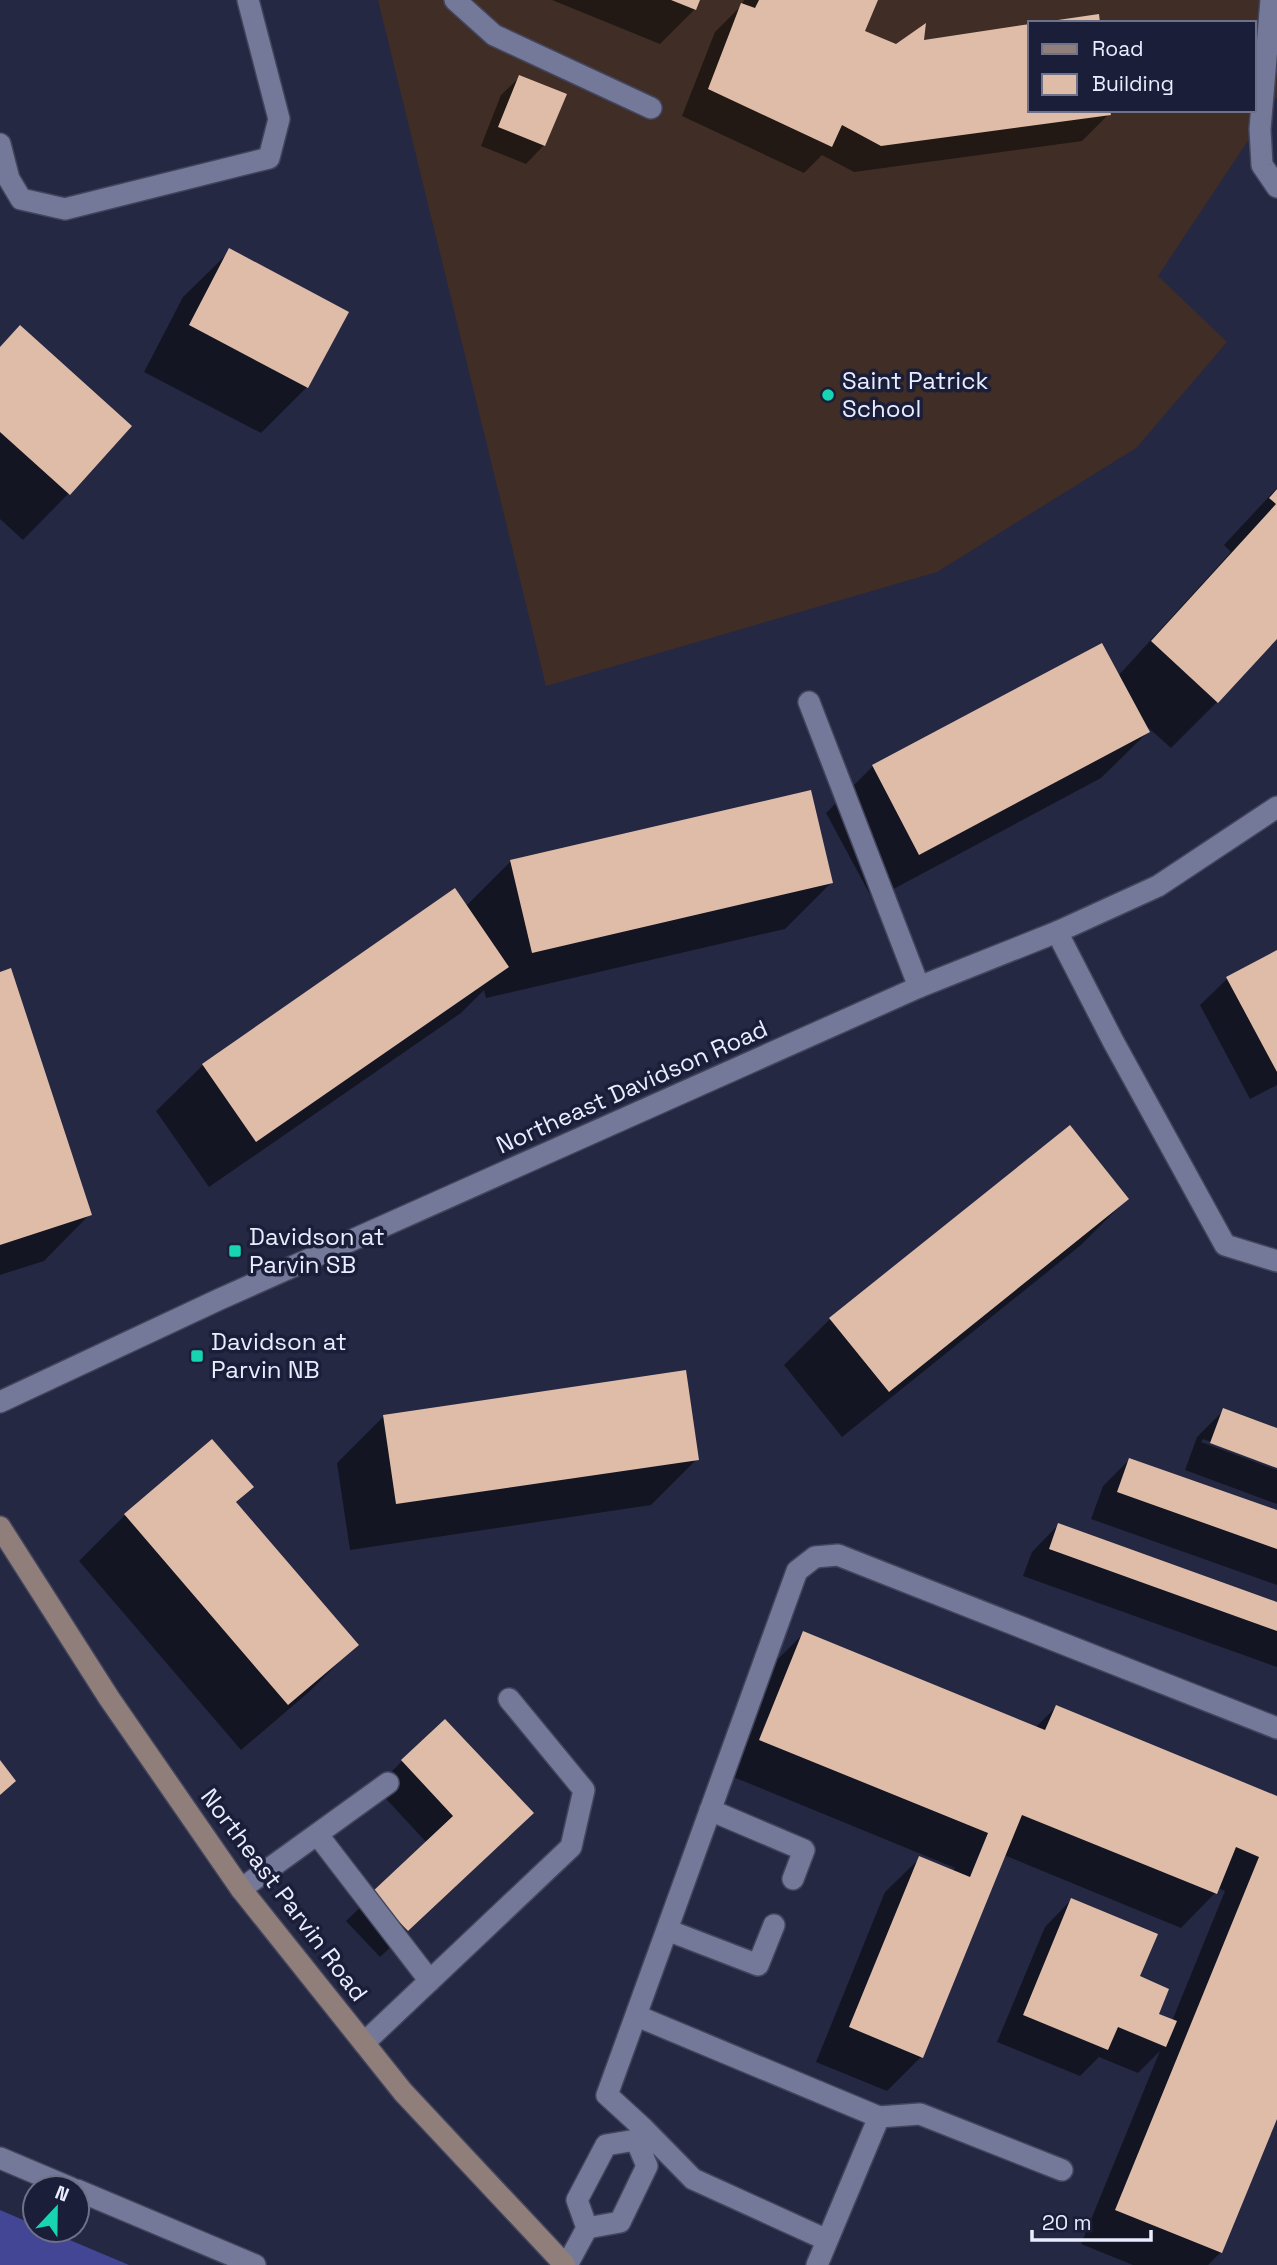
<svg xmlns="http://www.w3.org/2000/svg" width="1277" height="2265" font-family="'Space Grotesk',sans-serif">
	<rect width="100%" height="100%" fill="#252843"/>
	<path fill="#402d26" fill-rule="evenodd" d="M378,0H1277V97L1158,276L1227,342L1136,448L937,572L546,686ZM1030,23H1254V110H1030Z"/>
	<path fill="#434695" d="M0,2210L35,2225V2230H46L129,2265H0Z"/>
	<path fill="#0007" d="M552,0H698L695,9L660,44Z
		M744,0H876L863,32L896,46L1030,26V110L1109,114L1082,141L854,172L822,155L804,173L682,116L715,32L742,5Z
		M520,77L544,145L526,164L481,146L501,95Z
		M230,251L307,387L261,433L144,372L183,297Z
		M0,348L69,493L23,540L0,519Z
		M1277,488V636L1217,702L1171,748L1143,723L1148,732L1101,778L873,900L826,813L873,766L1118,676L1231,552L1224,545Z
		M511,861L831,883L785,929L486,998L484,990L461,1013L209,1187L156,1111L203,1065L465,907Z
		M1277,952V1085L1250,1099L1200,1005L1227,979Z
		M0,974L90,1214L44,1261L0,1275Z
		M1127,1199L1081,1245L842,1437L784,1365L830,1319Z
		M1224,1410L1277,1430V1466L1203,1439L1201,1442L1277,1470V1504L1185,1470L1197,1437Z
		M384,1416L697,1459L651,1505L350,1550L337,1463Z
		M1129,1460L1277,1512V1585L1091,1519L1103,1486Z
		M252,1487L235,1504L356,1645L310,1691L241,1750L79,1561L125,1515Z
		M1058,1525L1277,1603V1667L1023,1576L1032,1552Z
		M804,1633L1035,1728L1056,1707L1277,1798V2114L1221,2252L1208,2265H1133L1081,2244L1160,2051L1138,2073L1099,2057L1080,2076L997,2042L1045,1927L1071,1900L1138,1977L1157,2015L1172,2021L1225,1891L1218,1888L1215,1893L1181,1928L1004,1855L921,2057L887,2091L816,2062L885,1892L920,1858L953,1871L955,1868L726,1774L769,1668Z
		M402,1761L505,1840L380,1957L346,1921L427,1843L376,1788Z"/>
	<path fill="#dfbca8" d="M671,0H700L696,10Z
		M759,0H878L865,31L896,44L926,23L924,40L1030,24V110H1110L1111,115L881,146L842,125L832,147L708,89L741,3L755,8Z
		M1099,14L1100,23H1051V21Z
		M519,75L567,94L545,146L498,127Z
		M229,248L349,312L308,388L189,325Z
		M20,325L132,426L70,495L0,432V347Z
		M1277,489V639L1218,703L1151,641L1276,504L1269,498Z
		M1102,643L1150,732L919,855L872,765Z
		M811,790L833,883L532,953L510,860Z
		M455,888L509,967L256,1142L202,1064Z
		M1277,950V1072L1226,977Z
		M11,968L92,1215L0,1245V972Z
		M1070,1125L1129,1199L889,1392L829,1318Z
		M686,1370L699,1460L396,1504L383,1415Z
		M1223,1408L1277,1428V1468L1210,1443Z
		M212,1439L254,1487L236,1502L359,1645L288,1705L124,1514Z
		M1129,1458L1277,1510V1549L1117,1492Z
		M1058,1523L1277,1602V1631L1049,1549Z
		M803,1631L1045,1730L1056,1705L1277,1796V2119L1222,2253L1115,2210L1259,1857L1236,1847L1217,1894L1022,1815L923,2058L849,2027L919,1856L970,1877L988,1833L759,1740Z
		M445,1719L534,1813L408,1931L371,1893L453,1816L401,1760Z
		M0,1760L16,1781L0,1795Z
		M1071,1898L1158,1934L1140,1976L1169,1989L1159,2014L1177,2021L1166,2047L1118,2027L1108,2050L1023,2015Z"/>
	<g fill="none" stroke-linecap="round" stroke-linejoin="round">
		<defs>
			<path id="service" d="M455,0L494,35L651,108
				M1271,0L1260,129L1262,165L1277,187
				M0,144L9,179L21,199L65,209L269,158L279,119L248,0
				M809,702L919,987
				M1057,932L1113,1041L1225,1245L1277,1261
				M710,1810L804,1850L793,1879
				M317,1834L430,1981
				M241,1889L388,1783
				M667,1930L758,1965L774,1925
				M637,2016L879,2117L817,2265
				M364,2043L571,1847L584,1790L509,1699
				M879,2117L920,2114L1062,2170
				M827,2240L693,2179L643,2128L607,2095L797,1571L815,1557L838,1555L1277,1728
				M567,2265L587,2228L577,2200L606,2145L636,2140L647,2166L620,2222L587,2228"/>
			<path id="minor" d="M0,2158L71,2188
				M77,2190L255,2265"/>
			<path id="tertiary" d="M0,1402L220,1299L919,987L1057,932L1158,886L1277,807"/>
			<path id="secondary" d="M0,1527L109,1698L241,1889L403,2092L565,2265"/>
		</defs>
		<use href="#service" stroke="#43455c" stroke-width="24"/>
		<use href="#minor" stroke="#43455c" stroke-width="24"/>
		<use href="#tertiary" stroke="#43455c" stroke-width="24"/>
		<use href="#secondary" stroke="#43455c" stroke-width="24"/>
		<use href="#service" stroke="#747999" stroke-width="21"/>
		<use href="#minor" stroke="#747999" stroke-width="21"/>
		<use href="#tertiary" stroke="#747999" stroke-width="21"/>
		<use href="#secondary" stroke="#8f7e7a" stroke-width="21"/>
	</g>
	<g fill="#18d5b2" stroke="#1b1e38" stroke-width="2.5">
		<circle cx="828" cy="395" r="7"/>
		<rect x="228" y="1244" width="14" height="14" rx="3.5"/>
		<rect x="190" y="1349" width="14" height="14" rx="3.5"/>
	</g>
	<g text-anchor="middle" stroke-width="7" stroke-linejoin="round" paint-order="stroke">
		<g font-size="24" fill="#eaedff" stroke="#1b1e38" text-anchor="start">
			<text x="842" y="389">Saint Patrick<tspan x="842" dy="28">School</tspan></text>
			<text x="249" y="1245">Davidson at<tspan x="249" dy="28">Parvin SB</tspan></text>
			<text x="211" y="1350">Davidson at<tspan x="211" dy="28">Parvin NB</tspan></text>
		</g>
		<g font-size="24" fill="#eaedff" stroke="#1b1e38">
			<text transform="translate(632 1087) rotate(-24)" y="8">Northeast Davidson Road</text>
			<text transform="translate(284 1895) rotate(53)" y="8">Northeast Parvin Road</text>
		</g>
	</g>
	<rect x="1028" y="21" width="228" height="91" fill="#1b1e38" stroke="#6e7188" stroke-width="2"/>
	<rect x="1042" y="44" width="35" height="10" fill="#8f7e7a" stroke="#6e7188" stroke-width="2"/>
	<text x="1092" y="56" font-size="21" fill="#eaedff">Road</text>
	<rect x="1042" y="74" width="35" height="21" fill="#dfbca8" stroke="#6e7188" stroke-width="2"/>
	<text x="1092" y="91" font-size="21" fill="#eaedff">Building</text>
	<g transform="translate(56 2209) rotate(22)"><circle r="33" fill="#1b1e38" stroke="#6e7188" stroke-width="2"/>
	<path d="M0-5L12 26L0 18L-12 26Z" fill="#18d5b2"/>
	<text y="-10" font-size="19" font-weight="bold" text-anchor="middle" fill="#eaedff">N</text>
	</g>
	<path d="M1032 2230v10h119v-10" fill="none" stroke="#eaedff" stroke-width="3.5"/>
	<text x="1042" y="2230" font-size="21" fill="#eaedff" stroke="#1b1e38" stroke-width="5" paint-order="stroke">20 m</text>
</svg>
